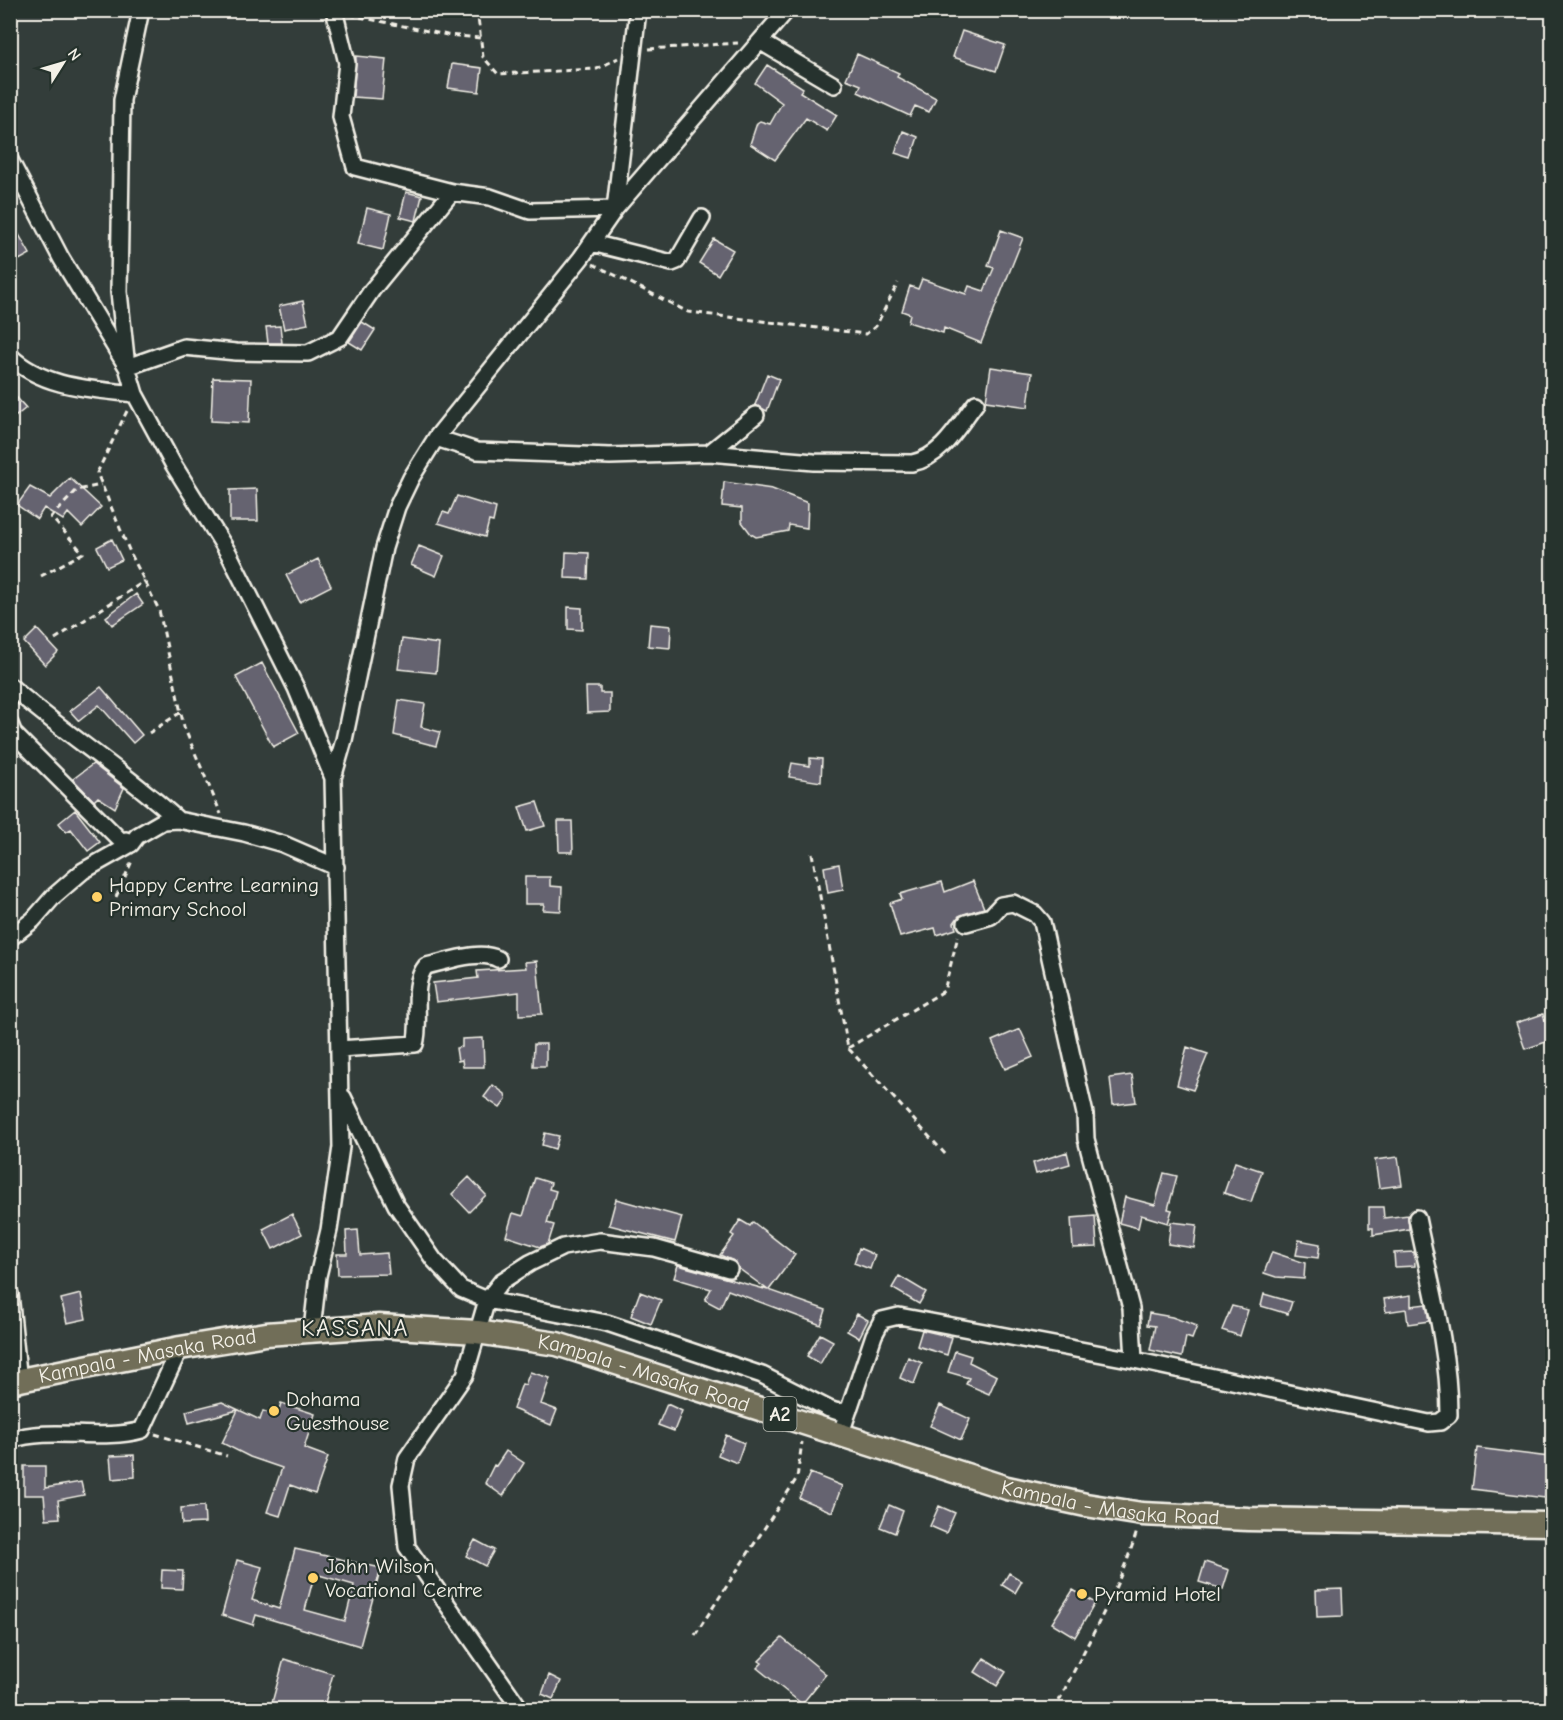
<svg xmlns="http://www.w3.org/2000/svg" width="1563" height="1720" font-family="'Comic Neue',sans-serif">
	<rect width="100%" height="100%" fill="#333d3a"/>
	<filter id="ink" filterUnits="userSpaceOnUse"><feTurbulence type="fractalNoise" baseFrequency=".0167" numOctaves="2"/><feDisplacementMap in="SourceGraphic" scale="12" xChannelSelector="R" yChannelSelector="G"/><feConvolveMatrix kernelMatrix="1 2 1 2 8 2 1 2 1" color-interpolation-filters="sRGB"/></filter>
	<g filter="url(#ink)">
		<path fill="#656370" stroke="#f4f1e8" stroke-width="1.5" fill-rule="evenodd" d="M962,31L1005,45L996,71L953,57Z
			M857,54L899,73L897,77L936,98L929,112L915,106L910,116L858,92L861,85L846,79Z
			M356,56L386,59L382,99L353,97Z
			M452,64L482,68L479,92L448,88Z
			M767,65L803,88L800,92L837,115L827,131L806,118L775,160L750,144L757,123L760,121L770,124L782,103L755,83Z
			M903,131L918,137L911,158L895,153Z
			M406,192L422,196L416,221L400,217Z
			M367,208L391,214L383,250L358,244Z
			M10,219L30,254L10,265Z
			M1001,230L1023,238L981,343L944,328L943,333L908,322L910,314L902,311L910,286L918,289L922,279L966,294L969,286L984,291L994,268L988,266Z
			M714,239L733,250L718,275L699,263Z
			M303,301L308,324L284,329L279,306Z
			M362,322L375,330L362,350L349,342Z
			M280,326L282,343H268L266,327Z
			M991,367L1032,373L1028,407L986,401Z
			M767,374L779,379L767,411L755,405Z
			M213,378L251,379L249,423L211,421Z
			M10,390L26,408L10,421Z
			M70,478L101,507L82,527L68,513L63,520L44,508L37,519L17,505L30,487L50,498Z
			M724,482L772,489L808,503L807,528L789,525L788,531L756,537L751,534L742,522V508L722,506Z
			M257,489L258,521H230V490Z
			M457,496L496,508L493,522L489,521L485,537L438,523L443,512L449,514Z
			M112,539L122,560L107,567L97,547Z
			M419,546L444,556L436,576L411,565Z
			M566,552L589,553L588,579L565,578Z
			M318,559L331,586L300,602L286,575Z
			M136,594L143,604L112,625L106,617Z
			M568,607L582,608V630L568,629Z
			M650,624L671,626L670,648L648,646Z
			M37,629L58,652L45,665L24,642Z
			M402,639L439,644L436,673L398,669Z
			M262,663L299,733L273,747L236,677Z
			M101,687L142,735L133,743L99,705L79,721L70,711Z
			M586,687H600V693H610V712L587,713Z
			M399,700L425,704L421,727L440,732L436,746L394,735Z
			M810,758L822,759L821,782L789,777L792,763L810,766Z
			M93,764L124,788L115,808L98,797L94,801L73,779Z
			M537,802L545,826L527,831L519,807Z
			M75,810L100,842L88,851L71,829L66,832L59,823Z
			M558,821H572L573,852H559Z
			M839,864L843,890L828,893L824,867Z
			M525,877H550V886L562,887L561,911L543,910L544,904H525Z
			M973,881L984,908L959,916L954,923L956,929L937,935L935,928L900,937L890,903L902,899L900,894L942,882L945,892Z
			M537,961L542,1014L519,1015V992L436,1002L433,983L478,978L477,971L526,968L525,962Z
			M1543,1014L1552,1040L1525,1049L1516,1023Z
			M1020,1029L1033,1057L1005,1069L992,1041Z
			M483,1038L484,1067H463L462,1060L458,1061L456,1048L462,1047V1039Z
			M534,1044H546V1066H533Z
			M1187,1047L1208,1054L1193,1090L1177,1085Z
			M1132,1075L1136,1102L1113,1105L1110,1078Z
			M493,1085L505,1094L506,1100L500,1108L484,1097Z
			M545,1133L559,1136L555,1149L542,1145Z
			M1067,1152L1070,1164L1036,1174L1033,1163Z
			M1398,1157L1402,1185L1379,1188L1375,1160Z
			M1235,1162L1262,1171L1251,1202L1224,1193Z
			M1164,1173L1177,1176L1168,1209L1172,1210L1168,1223L1141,1215L1138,1228L1119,1223L1125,1197L1155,1205Z
			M469,1177L486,1195L469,1212L452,1194Z
			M535,1178L551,1183L549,1189L556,1191L547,1223L554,1225L548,1244L540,1247L506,1236L513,1213L523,1216Z
			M616,1199L682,1217L675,1242L609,1225Z
			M1369,1207H1383L1384,1218L1408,1215L1409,1229L1373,1235V1228H1369Z
			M292,1214L302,1234L273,1249L263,1229Z
			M1095,1216L1097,1247L1073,1248L1071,1218Z
			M740,1220L750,1226L753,1222L795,1255L769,1290L826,1310L821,1325L728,1290L720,1308L705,1300L711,1289L674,1278L678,1265L768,1290L738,1268L736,1262L720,1255L734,1236L731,1234Z
			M1171,1222L1197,1225L1194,1248L1168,1244Z
			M358,1230L360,1255L387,1253L389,1274L338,1275L337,1254H347L346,1231Z
			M1299,1240L1320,1244L1318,1258L1296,1255Z
			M859,1248L875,1255L870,1269L854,1263Z
			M1272,1252L1305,1263L1304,1279L1276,1277L1264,1273Z
			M1414,1252L1415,1266L1395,1267L1394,1253Z
			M899,1276L926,1292L919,1304L892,1288Z
			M640,1292L661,1300L651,1324L631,1316Z
			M81,1294L86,1319L67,1323L61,1299Z
			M1264,1294L1292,1302L1288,1314L1261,1306Z
			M1411,1295V1306L1426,1304L1429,1321L1408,1324L1406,1309L1386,1312L1384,1299Z
			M1232,1306L1248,1310L1240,1336L1222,1330Z
			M1149,1313L1172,1317L1197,1326L1192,1339L1186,1337L1182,1357L1150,1350L1155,1326L1147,1325Z
			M857,1314L868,1320L859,1338L847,1331Z
			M922,1330L952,1337L947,1355L917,1346Z
			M820,1334L833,1341L820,1364L807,1356Z
			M955,1351L971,1356L969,1362L997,1376L989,1394L966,1384L969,1378L948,1372Z
			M908,1357L922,1363L914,1384L900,1378Z
			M530,1372L550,1378L541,1404L557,1410L551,1425L513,1409L522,1384L525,1385Z
			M222,1402L260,1420L263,1411L277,1416L281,1403L315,1414L304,1448L328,1457L315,1494L290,1485L280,1516L267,1512L282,1468L250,1457L222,1443L238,1410L189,1423L186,1411Z
			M667,1404L682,1411L674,1431L658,1425Z
			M940,1405L970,1419L961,1440L930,1426Z
			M726,1435L744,1443L737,1463L718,1455Z
			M1477,1448L1549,1457L1545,1498L1472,1489Z
			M506,1451L524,1463L503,1496L485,1483L494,1465L496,1466Z
			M134,1455L135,1477L112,1479L110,1456Z
			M24,1466H45V1488L81,1482L84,1495L58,1500L60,1518L46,1519L44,1495H24Z
			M810,1473L842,1486L832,1512L799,1498Z
			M889,1505L903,1511L895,1533L880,1527Z
			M204,1506L205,1523L182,1524L181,1508Z
			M939,1506L955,1513L946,1533L930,1526Z
			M475,1540L494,1550L485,1566L466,1556Z
			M295,1549L381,1568L360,1646L256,1615L253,1625L222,1615L237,1560L262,1567L252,1600L279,1609ZM319,1575L354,1585L345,1621L305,1610L314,1576Z
			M1205,1562L1229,1570L1223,1589L1199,1582Z
			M162,1570L183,1571L182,1589L161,1588Z
			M1009,1573L1022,1581L1015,1593L1002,1585Z
			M1342,1589L1343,1616L1317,1617L1316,1590Z
			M1073,1590L1095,1603L1075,1637L1052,1623Z
			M782,1638L826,1674L802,1704L757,1668L762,1663L759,1661Z
			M984,1658L1006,1672L997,1686L975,1672Z
			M284,1659L333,1674L323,1710H270Z
			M549,1675L561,1681L553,1699L542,1694Z"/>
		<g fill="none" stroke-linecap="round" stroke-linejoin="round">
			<defs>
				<path id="minor" d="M141,10L122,100L119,292L127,367L184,347L236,352L308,353L340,337L372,290L452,192L490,197L530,211L615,209L638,10
					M334,10L347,63L341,117L355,167L452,192
					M761,42L834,85
					M10,160L61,258L127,367L135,394L173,464L229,554L296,688L333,778L341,1147L329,1230L318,1276L312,1330
					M592,243L672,263L677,261L702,218
					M10,356C43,388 92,389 135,394
					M436,438L477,451L610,456L709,453L814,462L912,463C942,457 958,426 976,403
					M709,453L756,415
					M10,686C64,733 125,772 178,820
					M10,724L14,734L121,841L126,840L131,844
					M333,778L344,740L384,548L397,507L411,478L436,438L581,258L615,209L787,10
					M966,923L991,916L1001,905L1013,903L1035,914L1042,922L1085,1114L1086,1139L1131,1308L1134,1360
					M10,938L33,920L54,896L83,871L131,844L137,836L163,821L178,820L244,833L283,844L336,867
					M339,1049L415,1044C422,1021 410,985 426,966C446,962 479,949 498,959
					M343,1097L396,1205L434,1260L461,1289L487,1300L607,1323L762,1375L829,1409L838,1412L849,1410
					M10,1294L19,1382
					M841,1433L874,1335L882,1320L899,1316L1134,1360L1429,1423L1440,1422L1449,1415C1449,1349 1430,1282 1417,1218
					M10,1440C53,1426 99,1442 142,1430L180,1348
					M521,1710L407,1547L401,1485L407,1458L465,1375L487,1300L502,1281L530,1263L563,1247L600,1241L654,1248L729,1269"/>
				<g id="primary">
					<path id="s1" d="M10,1382L180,1348L266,1334L379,1326L477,1332L557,1344L1007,1488L1086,1505L1142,1514L1248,1519L1552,1524"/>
				</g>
			</defs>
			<use href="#minor" stroke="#f4f1e8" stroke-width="20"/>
			<use href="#primary" stroke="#f4f1e8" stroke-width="27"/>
			<path stroke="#f4f1e8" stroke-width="3" stroke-dasharray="6 4.5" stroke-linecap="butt" d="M477,10L483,57L498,74L597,69L618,58
				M350,15L447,35L481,38
				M649,49L738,43
				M593,264L688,312L866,334L876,326L898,283
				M127,411L97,473L129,550L159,610L184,727L221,814
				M41,576L83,553L51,517L77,490L101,485
				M55,639L145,581
				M149,733L181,712
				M812,853L848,1048L947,1156
				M116,897L132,861
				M848,1048L944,991L958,936
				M155,1434L227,1456
				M695,1635L797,1478L802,1442
				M1059,1701C1086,1645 1119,1590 1137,1531"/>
			<use href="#minor" stroke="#26332d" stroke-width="15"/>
			<use href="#primary" stroke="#716e59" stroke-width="22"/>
		</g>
	</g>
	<g fill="#ffd166" stroke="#26332d" stroke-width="2">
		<circle cx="97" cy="897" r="6"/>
		<circle cx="274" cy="1411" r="6"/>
		<circle cx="313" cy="1578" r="6"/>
		<circle cx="1082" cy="1594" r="6"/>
	</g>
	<g text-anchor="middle" stroke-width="4.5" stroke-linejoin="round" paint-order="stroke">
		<rect fill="#26332d" stroke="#b6b8b0" stroke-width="1.5" x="763.5" y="1397" width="33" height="34" rx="4.5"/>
		<g font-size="20" font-weight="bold" fill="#f4f1e8">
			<text x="780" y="1421">A2</text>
		</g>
		<g font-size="21" fill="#f4f1e8" stroke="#26332d" text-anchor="start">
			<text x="109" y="892">Happy Centre Learning<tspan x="109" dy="24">Primary School</tspan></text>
			<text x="286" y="1406">Dohama<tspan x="286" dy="24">Guesthouse</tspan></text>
			<text x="325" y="1573">John Wilson<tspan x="325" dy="24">Vocational Centre</tspan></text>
			<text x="1094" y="1601">Pyramid Hotel</text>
		</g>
		<g font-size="21" fill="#f4f1e8" stroke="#26332d">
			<text dy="7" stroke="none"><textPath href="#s1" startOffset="140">Kampala - Masaka Road</textPath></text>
			<text dy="7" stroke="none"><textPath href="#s1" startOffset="644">Kampala - Masaka Road</textPath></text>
			<text dy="7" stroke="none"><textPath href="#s1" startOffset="1130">Kampala - Masaka Road</textPath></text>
		</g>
		<g font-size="24" letter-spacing="1.5" fill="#f4f1e8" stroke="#26332d">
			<text x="355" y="1336">KASSANA</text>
		</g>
	</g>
	<rect width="1563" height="1720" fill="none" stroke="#26332d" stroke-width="36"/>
	<rect x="18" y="18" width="1527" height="1684" fill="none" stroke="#f4f1e8" stroke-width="2" filter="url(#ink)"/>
	<g transform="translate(63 63) rotate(53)" stroke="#26332d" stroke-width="4.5" paint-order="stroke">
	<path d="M0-4.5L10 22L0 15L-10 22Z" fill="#f4f1e8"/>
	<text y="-9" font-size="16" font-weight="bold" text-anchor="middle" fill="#f4f1e8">N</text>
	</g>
</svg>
